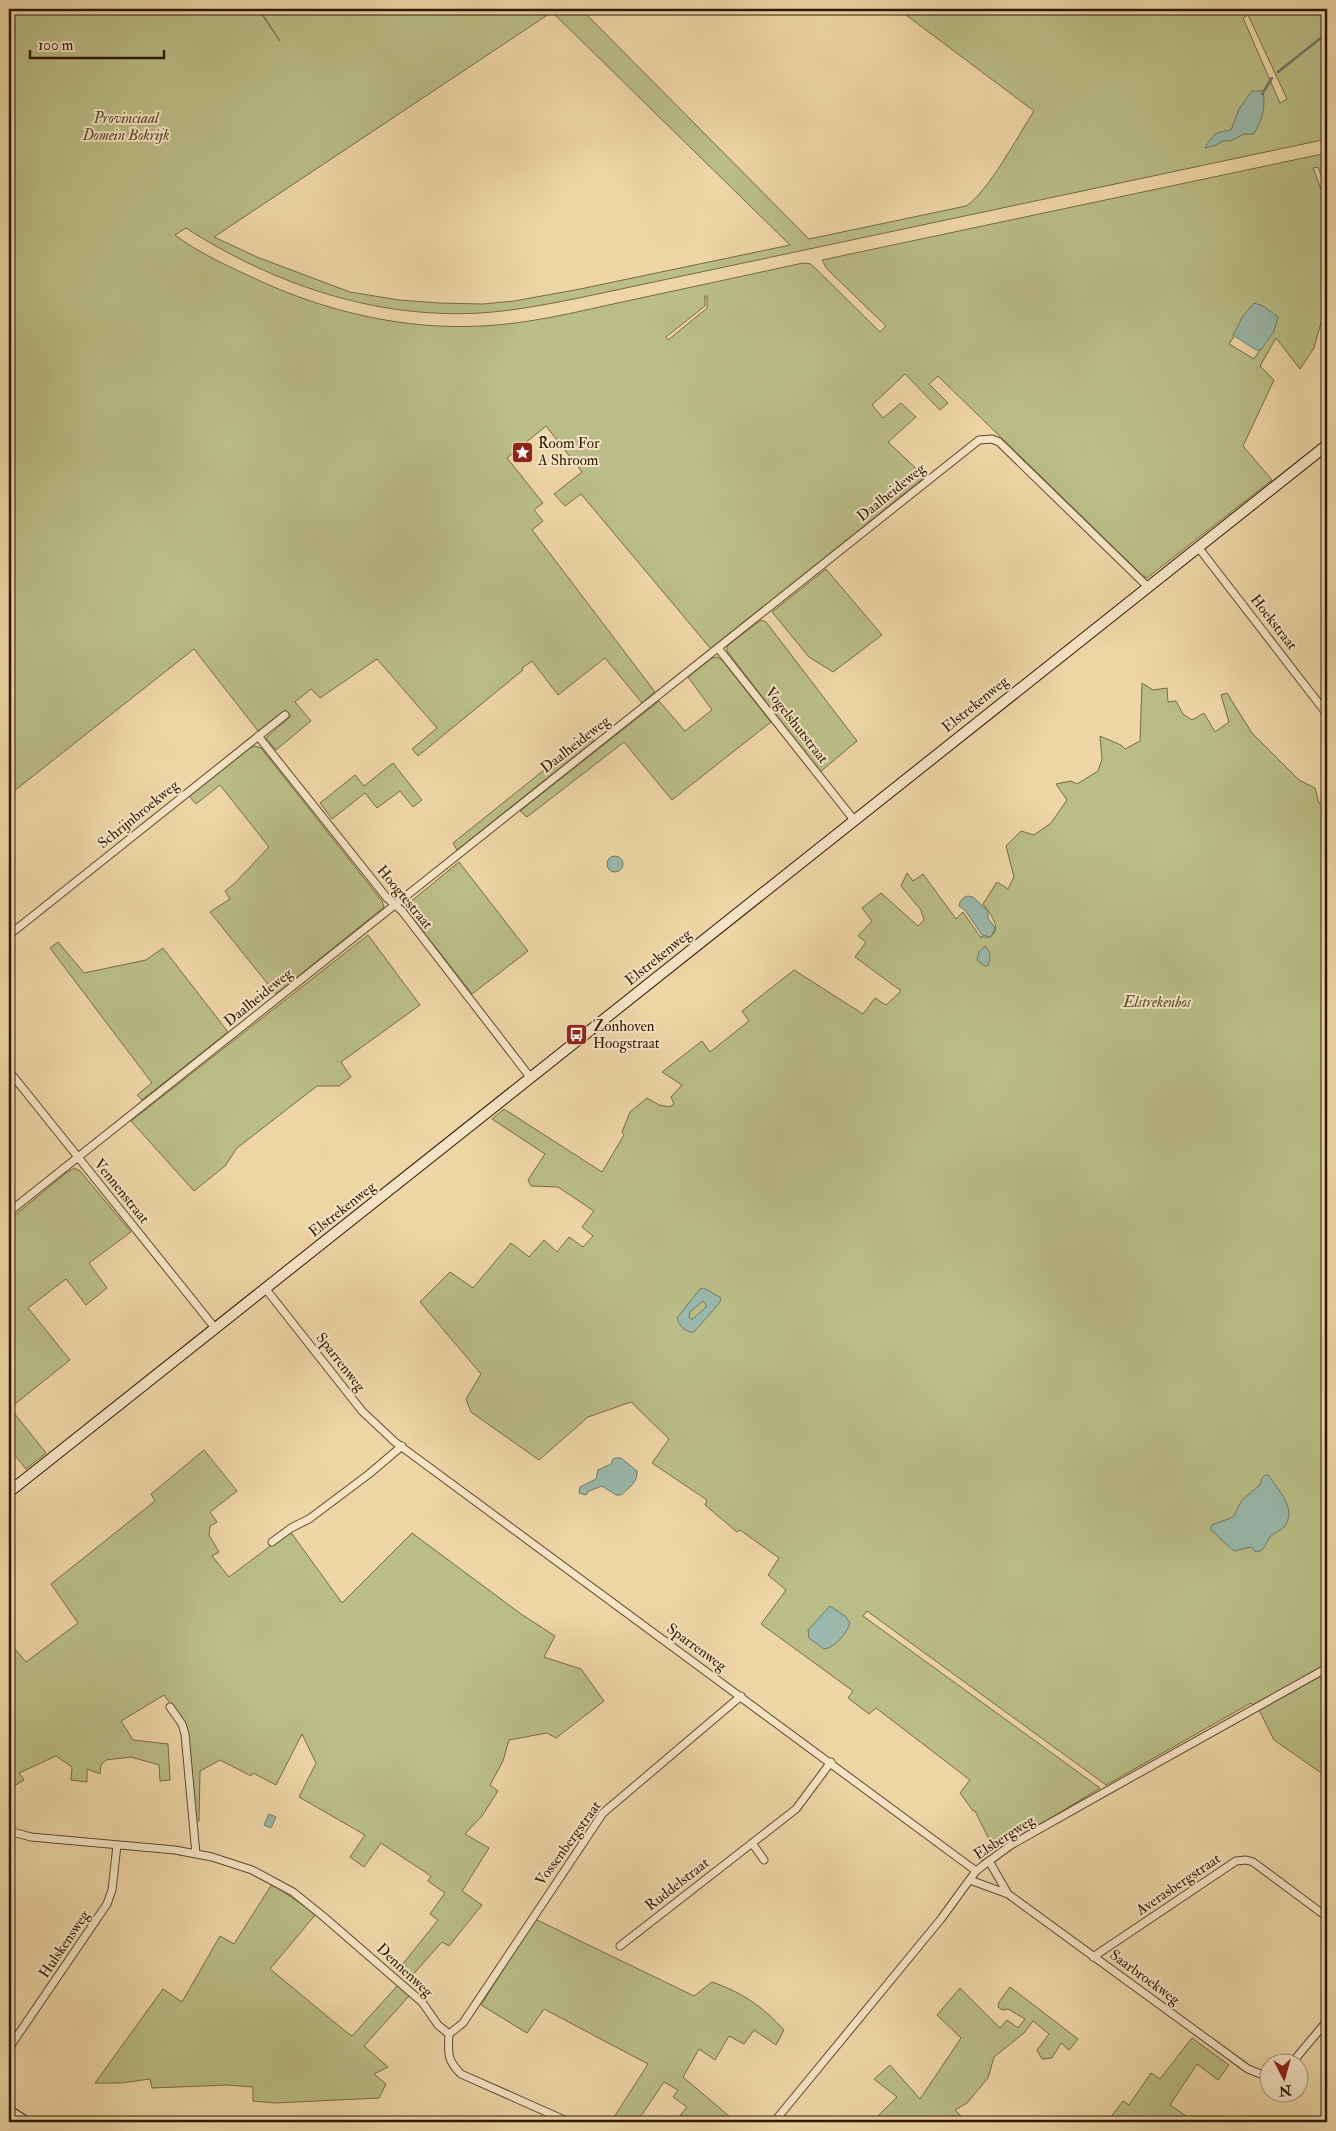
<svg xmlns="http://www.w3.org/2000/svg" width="1336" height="2131" font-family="'IM FELL Double Pica',serif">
	<rect width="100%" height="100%" fill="#efd6a7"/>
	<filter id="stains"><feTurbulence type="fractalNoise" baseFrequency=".004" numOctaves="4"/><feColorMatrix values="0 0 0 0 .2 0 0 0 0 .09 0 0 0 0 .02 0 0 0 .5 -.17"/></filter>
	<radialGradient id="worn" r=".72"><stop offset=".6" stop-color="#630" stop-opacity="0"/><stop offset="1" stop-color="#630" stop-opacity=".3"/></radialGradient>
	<path fill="#babd87" stroke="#746a44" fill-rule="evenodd" d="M9,9H258L280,41L259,9H581L809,239L966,206C988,192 1018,136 1034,111L898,9H1327V139L574,299C543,305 512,311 480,313C375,319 273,284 186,228L175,235C200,254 230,267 258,280C327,312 405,330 481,326C529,324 576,312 622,302C683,289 743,276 803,263L811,264L880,332L886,326L827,269L822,260L1327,153V192L1318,167L1313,168L1327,205V301L1314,348L1300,369L1276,338L1260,366L1274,380L1243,446L1272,480L1147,578L1142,575L938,376L929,384L948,403L940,410L905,374L872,405L883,418L901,403L916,417L888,442L925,477L711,649L581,494L565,506L554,494L582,472L546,426L507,458L543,503L534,510L543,521L532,530L655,692L642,703L605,658L558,695L532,661L522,668L523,670L418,756L412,749L437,728L377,659L320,698L311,689L295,702L311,721L276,750L266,738L291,716L285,710L258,731L194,649L9,795ZM552,12L790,245L580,289L514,301L483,304L439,303L399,300L350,292L257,257L214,237ZM1248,15L1287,99L1280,103L1243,18ZM705,296H707V308L668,340L666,337L705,306ZM1253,307L1276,324L1254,359L1229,344Z
		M826,569L882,635L833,672L809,657L772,612Z
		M761,620L766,622L857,741L820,772L727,651V646Z
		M717,657L722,660L771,722L672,800L624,742L527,817L520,811L659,701L685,731L712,710L688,677L712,658Z
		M1142,683L1153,690L1167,688L1168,702L1176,701L1183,714L1192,720L1204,713L1215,732L1229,722L1221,695L1227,693L1252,733L1299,780L1315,788L1319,803L1327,810V1777L1274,1740L1259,1710L1251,1703L1106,1785L867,1611L863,1616L1100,1788L981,1861L976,1857L991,1843L975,1811H973L960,1793L970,1780L876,1708L869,1714L848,1698L853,1691L761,1624L786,1590L768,1575L779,1558L740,1530L737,1532L705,1505L707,1500L652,1463L669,1439L631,1402L588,1417L539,1460L471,1412L466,1399L481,1374L420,1302L450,1272L473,1288L511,1243L529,1257L544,1240L557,1252L569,1237L583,1247L593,1236L582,1227L594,1211L558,1187L531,1186L528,1180L545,1154L492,1119L504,1109L602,1172L624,1135L622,1132L630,1112L647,1098L659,1105L670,1107L674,1104L671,1097L682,1085L662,1072L702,1041L710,1052L749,1021L742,1011L794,970L863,1014L875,998L886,1005L901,991L855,957L866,942L858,936L872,921L862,908L881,893L918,926L924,920L921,910L901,886L907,873L913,881L923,874L956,919L963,912L981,938L982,936C987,938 990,938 993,934C1001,926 988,911 983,904L997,882L1008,889L1014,877L1006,846L1021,831L1034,835L1051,823L1067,800L1056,784L1071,781L1077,784L1098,771L1102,759L1100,736L1121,745L1125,749L1140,741Z
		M589,734L594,741L457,850L453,843Z
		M255,746L261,748L382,901L384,907L276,994L210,912L230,899L225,891L234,884L269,847L220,785L196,804L189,796L250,748Z
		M393,763L422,800L413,807L400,791L377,808L365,793L332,819L320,803L355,775L364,786Z
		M459,862L528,951L472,994L404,907Z
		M368,935L420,1005L341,1062L351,1077L339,1086H317L237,1148L225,1166L194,1191L131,1121Z
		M58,942L84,973L146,960L163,948L228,1032L142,1100L137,1095L152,1083L50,948Z
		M74,1168L80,1171L131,1232L89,1263L107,1288L86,1305L66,1279L28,1308L70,1360L10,1408L46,1453L26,1469L9,1448V1220L66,1173Z
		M204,1450L237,1491L210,1512L217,1522L210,1526L209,1535L219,1552L212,1556L229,1577L290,1531L342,1603L412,1533L521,1614L555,1636L544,1657L581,1669L604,1701L556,1738L547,1733L509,1740L503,1761L490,1785L498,1791L482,1816L465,1834L489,1848L462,1891L482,1905L449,1946L442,1942L409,1979L398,1970L438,1920L430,1914L445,1893L428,1881L431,1876L381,1843L364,1867L350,1857L365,1835L299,1797L316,1763L302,1734L276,1785L253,1773L251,1776L220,1760L200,1771L199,1821H195L186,1735L176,1711L164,1695L121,1721L133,1740L168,1744L170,1780L160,1781L159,1765L131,1757L106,1760L101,1765L100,1774L87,1769V1782L71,1780L72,1767L56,1756L19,1773L24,1780L9,1789V1642L26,1662L78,1623L51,1584L155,1501L151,1494Z
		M272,1884L316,1914L270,1969L345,2031L352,2036L398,1985L409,1996L364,2046L388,2067L374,2074L386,2084L379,2098L275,2103L253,2101V2087L227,2085L152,2088L150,2079L121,2083H95L163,1989L182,2002L220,1936L234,1944Z
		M535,1919L694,1996L712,1982C743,1993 762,2006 784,2030L776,2045L754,2030L744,2044L729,2036L715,2060L699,2049L683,2077L736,2122H683L678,2118L687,2107L673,2097L678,2090L664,2082L637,2122H611L648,2064L544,2009L527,2033L481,2005Z
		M1010,1987L1078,2039L1069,2050L1061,2043L1052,2058L1042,2059L1037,2050L1049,2034L1033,2021L1024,2033L994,2057L988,2078L967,2103L955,2110L967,2122H872L897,2097L874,2079L890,2065L920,2099L961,2038L937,2015L960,1988L1000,2028L1007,2020L1018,2028L1025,2019L1008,2009L1002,2010L998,2007L999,2002Z
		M1192,2038L1229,2065L1218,2080L1197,2064L1170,2105L1195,2122H1107L1123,2101L1129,2105L1151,2073L1160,2079Z"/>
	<path fill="#9ab9ac" stroke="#6f7967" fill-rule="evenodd" d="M1252,91H1263C1266,107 1262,120 1254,134H1244L1230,141H1223L1216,145L1205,148C1213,134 1215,132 1231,130L1239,109Z
		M1254,303L1263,306L1278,317L1274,331L1261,350H1256L1233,335L1243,316Z
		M607 864a8 8 0 1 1 16 0a8 8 0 1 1-16 0Z
		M968,896L973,897L988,911V918L995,928L991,937L982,935L965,910L959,906C960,900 963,897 968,896Z
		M985,946C991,953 991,957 988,965L985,966L977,960L979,952Z
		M704,1288L721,1298L720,1302L694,1332C686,1333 679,1326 677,1318L700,1289ZM703,1301L707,1306L693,1319H691L689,1317L690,1312Z
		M616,1458H621L637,1471C638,1482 629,1488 621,1495H616L602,1486L589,1491L586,1495L579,1493L580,1487L596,1479L598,1470L611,1464L613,1459Z
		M1265,1475H1268C1278,1490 1298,1509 1284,1527C1281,1531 1275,1532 1271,1536C1265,1542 1267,1550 1256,1552L1251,1547L1234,1551L1210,1529L1212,1525L1233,1517L1242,1500L1260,1485L1262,1478Z
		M830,1606L845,1616L850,1623C847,1633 835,1648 824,1649L809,1638L808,1630Z
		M269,1814L276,1817L271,1828L264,1825Z"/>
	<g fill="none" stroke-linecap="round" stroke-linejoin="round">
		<path stroke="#6f7967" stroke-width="2.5" d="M1278,72L1327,33
			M1262,94L1272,78"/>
		<defs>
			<path id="street" d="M1198,547L1327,714
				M718,648L854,820
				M258,736L387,898L402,911L530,1077
				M9,935L285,715
				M9,1071L215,1328
				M9,1212L979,440L992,439L999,442L1147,586
				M265,1288L362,1411L395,1442L976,1871
				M272,1542L291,1528L309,1519L369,1474L402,1446
				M170,1707L182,1724L185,1734L196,1854
				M9,1831L31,1837L175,1850L212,1857L252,1870L293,1892L324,1917L422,2002L438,2025L449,2034
				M752,1843L764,1860
				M989,1861L1008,1894
				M970,1880L1008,1894L1248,2069L1268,2077
				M620,1946L796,1809L831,1762
				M1093,1957L1236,1861L1246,1860L1253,1862L1327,1917
				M449,2034L463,2023L603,1813L741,1696
				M449,2034C448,2054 447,2060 461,2074L569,2122
				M9,2048L107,1904L112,1890L117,1845
				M1291,2064L1327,2021
				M774,2122L941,1919L976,1871L989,1861L1011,1845L1105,1792L1327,1668"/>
			<path id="secondary" d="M9,1492L1327,445
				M9,2111L26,2122"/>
		</defs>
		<use href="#street" stroke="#5e482a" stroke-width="9"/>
		<use href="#secondary" stroke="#2e1800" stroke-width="12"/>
		<use href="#street" stroke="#f5e4c6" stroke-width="7"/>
		<use href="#secondary" stroke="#f5e4c6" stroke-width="10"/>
	</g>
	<defs>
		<symbol id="sight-square" viewBox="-11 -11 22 22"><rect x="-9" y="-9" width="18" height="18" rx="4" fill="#8f2418" stroke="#f5e4c6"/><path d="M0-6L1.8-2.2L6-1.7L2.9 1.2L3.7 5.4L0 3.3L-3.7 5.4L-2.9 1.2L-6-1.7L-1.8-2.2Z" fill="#fff"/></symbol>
		<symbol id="bus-square" viewBox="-11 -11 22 22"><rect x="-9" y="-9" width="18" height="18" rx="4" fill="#8f2418" stroke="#f5e4c6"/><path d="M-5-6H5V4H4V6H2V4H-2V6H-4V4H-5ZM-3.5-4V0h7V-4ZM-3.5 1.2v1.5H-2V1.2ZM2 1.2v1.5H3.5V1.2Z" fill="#fff"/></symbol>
	</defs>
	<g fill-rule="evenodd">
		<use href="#sight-square" x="510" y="440" width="25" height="25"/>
		<use href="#bus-square" x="564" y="1022" width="25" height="25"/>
	</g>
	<g text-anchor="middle" stroke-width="4" stroke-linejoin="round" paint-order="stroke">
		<g font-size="15" font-style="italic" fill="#584a28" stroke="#f5e4c6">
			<text x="126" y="123">Provinciaal<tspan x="126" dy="17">Domein Bokrijk</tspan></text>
			<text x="1157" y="1007">Elstrekenbos</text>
		</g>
		<g font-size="15" fill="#2e1800" stroke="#f5e4c6" text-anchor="start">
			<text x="538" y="448">Room For<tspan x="538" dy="17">A Shroom</tspan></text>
			<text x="593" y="1031">Zonhoven<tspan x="593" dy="17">Hoogstraat</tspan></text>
		</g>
		<g font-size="15" fill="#2e1800" stroke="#f5e4c6">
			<text transform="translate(891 492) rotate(-39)" y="5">Daalheideweg</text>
			<text transform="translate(1274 622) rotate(52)" y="5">Hoekstraat</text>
			<text transform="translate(975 704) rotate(-39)" y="5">Elstrekenweg</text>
			<text transform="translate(797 725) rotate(52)" y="5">Vogelshutstraat</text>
			<text transform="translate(575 744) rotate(-38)" y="5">Daalheideweg</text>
			<text transform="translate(138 814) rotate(-39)" y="5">Schrijnbroekweg</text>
			<text transform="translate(405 897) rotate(50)" y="5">Hoogtestraat</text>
			<text transform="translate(658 957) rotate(-39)" y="5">Elstrekenweg</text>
			<text transform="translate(258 997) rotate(-39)" y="5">Daalheideweg</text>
			<text transform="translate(122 1191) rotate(51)" y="5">Vennenstraat</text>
			<text transform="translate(342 1209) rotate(-38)" y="5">Elstrekenweg</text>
			<text transform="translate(341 1362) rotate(52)" y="5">Sparrenweg</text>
			<text transform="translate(697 1647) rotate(36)" y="5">Sparrenweg</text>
			<text transform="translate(1004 1837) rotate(-33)" y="5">Elsbergweg</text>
			<text transform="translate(568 1843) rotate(-54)" y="5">Vossenbergstraat</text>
			<text transform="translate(677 1884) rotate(-38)" y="5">Ruddelstraat</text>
			<text transform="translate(1178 1884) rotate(-34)" y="5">Averasbergstraat</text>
			<text transform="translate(64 1944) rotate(-56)" y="5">Hulskensweg</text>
			<text transform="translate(405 1970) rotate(43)" y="5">Dennenweg</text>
			<text transform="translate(1145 1977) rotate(36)" y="5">Saarbroekweg</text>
		</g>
	</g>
	<rect width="1336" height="2131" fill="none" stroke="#efd6a7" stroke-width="30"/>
	<rect x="10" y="10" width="1316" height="2111" fill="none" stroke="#2e1800" stroke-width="2.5"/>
	<rect x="15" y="15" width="1306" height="2101" fill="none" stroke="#2e1800"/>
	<g transform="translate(1284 2078) rotate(174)"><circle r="24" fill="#f5e4c6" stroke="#a59277"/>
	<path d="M0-4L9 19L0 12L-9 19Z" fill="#8f2418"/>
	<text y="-8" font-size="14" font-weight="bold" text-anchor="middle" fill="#2e1800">N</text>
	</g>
	<path d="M30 50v8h134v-8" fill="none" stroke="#2e1800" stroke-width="2.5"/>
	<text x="38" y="50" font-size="15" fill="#2e1800" stroke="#f5e4c6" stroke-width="4" paint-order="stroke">100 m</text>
	<rect width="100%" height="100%" filter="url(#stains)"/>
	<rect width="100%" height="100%" fill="url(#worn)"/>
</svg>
